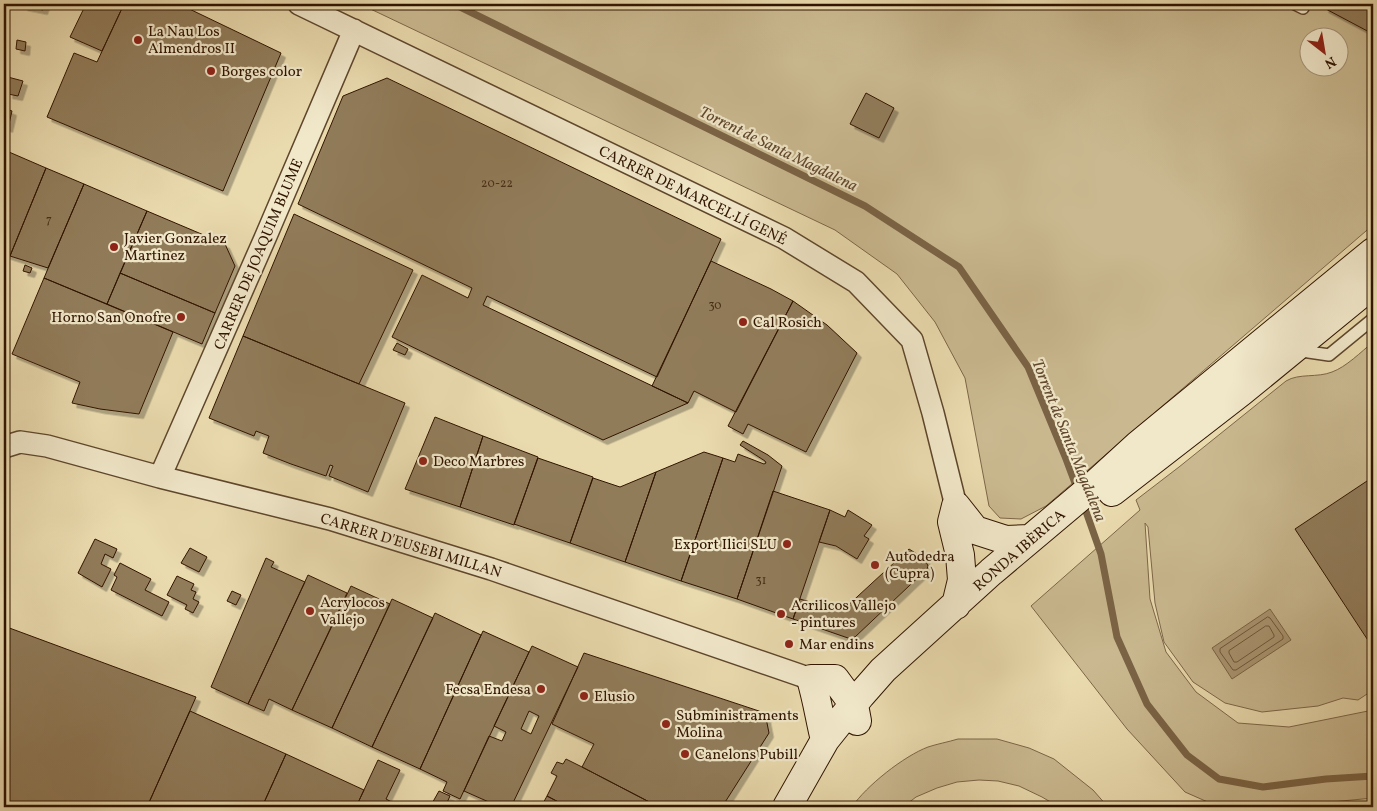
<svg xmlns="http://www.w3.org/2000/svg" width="1377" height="811" font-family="Vollkorn,serif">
	<defs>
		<filter id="shadow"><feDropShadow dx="4.5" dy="4.5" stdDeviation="0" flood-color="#0004"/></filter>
	</defs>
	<rect width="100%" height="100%" fill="#eadbae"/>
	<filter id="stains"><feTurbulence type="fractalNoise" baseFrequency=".004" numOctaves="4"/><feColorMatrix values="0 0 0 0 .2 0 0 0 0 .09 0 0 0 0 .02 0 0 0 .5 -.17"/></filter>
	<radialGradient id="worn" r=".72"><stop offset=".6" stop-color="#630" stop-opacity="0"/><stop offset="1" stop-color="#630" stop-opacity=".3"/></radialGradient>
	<path fill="#cab990" stroke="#7d6648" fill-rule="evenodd" d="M360,4H1373V225L1046,506L1021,519L1000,518L989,506L965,378L935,322L897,274L835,230ZM1310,38H1340V68H1310Z
		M1373,342V690L1358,700L1343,698L1318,706L1262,712L1225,703L1193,682L1164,642L1155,603L1148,527L1145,523L1150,599L1166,652L1196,692L1238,723L1289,727L1373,710V798L1310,804L1290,807H1219L1185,792L1127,729L1031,606L1140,510L1136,500L1179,467L1286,381C1299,373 1317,378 1332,372C1346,367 1361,352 1373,342Z
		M958,739H997L1029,748L1054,759L1093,790L1108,807H1059L1042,797L1019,786L998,781L979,780L957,782L937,788L916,797L903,807H852C866,786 904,756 928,747C937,744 948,742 958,739Z"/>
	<path fill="#ab9773" stroke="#7a6345" d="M1270,609L1291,640L1232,679L1212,648Z"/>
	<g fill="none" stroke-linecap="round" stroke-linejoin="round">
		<path stroke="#6e563a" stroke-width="1" d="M1268,617L1270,618L1283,636V639L1236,670H1233L1220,652V649Z
			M1266,626H1269L1274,635V637L1237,662H1234L1229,653V651Z"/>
		<path stroke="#7a6345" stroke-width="7" d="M454,4L865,206L959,267L1028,367L1066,459L1078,491
			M1083,503L1101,554L1117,637L1147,704L1187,755L1219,779L1263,787L1326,779L1373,776"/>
	</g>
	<path fill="#917b5a" stroke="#301400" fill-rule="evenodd" filter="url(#shadow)" d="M24,4H45L43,10L23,6Z
		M86,4H124L102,51L70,37Z
		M124,4H179L281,53L223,191L47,117L74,53L97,62Z
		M1326,4H1373V34L1324,8Z
		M17,40L26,42L25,51L16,49Z
		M4,76L23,81L18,96L8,94L9,88L4,87Z
		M387,78L721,239L657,377L487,296L483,305L688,403L603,440L392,337L422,275L468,298L472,288L298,204L343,96Z
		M866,93L894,108L879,138L850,124Z
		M4,108L12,111L8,128L4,126Z
		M9,152L46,168L10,256L4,254V163Z
		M46,168L84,184L48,268L10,256Z
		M84,184L147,211L107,304L44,278Z
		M147,211L225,244L235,266L215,313L120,273Z
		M294,214L413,270L359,384L243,336Z
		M711,261L771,289L793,301L736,412L694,391L688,403L652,386Z
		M25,265L32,268L30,273L23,271Z
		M120,273L215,313L202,344L107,304Z
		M44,278L173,332L139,414L100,409L72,403L80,382L12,354Z
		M793,301L827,325L857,353L806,452L748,424L743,434L728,426Z
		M243,336L405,403L368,492L329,476L333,466L330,465L326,476L291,464L263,453L269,436L256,431L254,436L209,418Z
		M397,343L408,349L405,355L393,350Z
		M435,417L483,436L460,507L405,489Z
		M483,436L538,457L514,525L460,507Z
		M743,441L768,455L782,466L737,599L681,581L723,458L735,462L738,454L764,464L766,463L765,461L740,445Z
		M704,452L723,458L681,581L625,562L656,472Z
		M538,458L593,477L570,543L514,524Z
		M656,472L625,562L570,543L593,478L620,487Z
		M1373,477V648L1295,529Z
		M773,491L830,510L793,619L737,599Z
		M830,510L845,517L848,510L872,525L864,536L869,539L857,559L836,546L819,542Z
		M95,539L117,549L113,558L105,554L101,564L111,569L102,587L78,573Z
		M190,548L207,557L199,572L181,563Z
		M909,549L925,559L928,566L927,569L855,637L848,638L793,619L800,599L820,605L845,608Z
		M266,558L274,562L271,567L305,582L248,704L211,687Z
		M120,563L151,579L145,590L169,602L162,616L111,590L117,577L114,575Z
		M308,575L347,593L292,710L269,699L264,711L248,704Z
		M177,576L194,584L191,590L196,592L193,599L199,602L193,613L185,609L187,605L167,595Z
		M351,586L390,604L332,728L292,710Z
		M232,591L241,595L236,605L227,601Z
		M392,599L433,618L372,747L332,728Z
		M435,613L481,635L420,769L372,747Z
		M4,626L196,697L147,807H4Z
		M483,631L529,652L460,799L443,791L447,782L420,769Z
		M532,646L578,667L511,807H500L464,791L489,736L502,741L506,732L494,726ZM529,711L539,716L531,734L521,729Z
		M584,653L765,713L769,733L722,807H659L582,767L594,744L552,724Z
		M190,711L286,754L262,807H147Z
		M286,754L364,790L356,807H262Z
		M566,759L582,767L659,807H568L547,796L557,776L551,773L557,762L563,764Z
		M378,760L400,770L386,799L401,807H356Z
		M439,791L450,796L445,807H430Z
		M547,796L568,807H541Z"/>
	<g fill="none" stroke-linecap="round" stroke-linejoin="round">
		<defs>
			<path id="lane" d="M1295,4L1303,8
				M1295,350L1329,355L1373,319"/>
			<path id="street" d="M299,4L784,238L856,282L912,340L933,413L956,506
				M4,447L20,442L47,446L160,477L330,519L491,569L811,679
				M160,477L266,236L354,30"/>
			<path id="secondary" d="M1112,492L1241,392L1373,284
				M956,506L975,530L1006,540L1030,539
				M956,605L962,580L960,555L952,522L956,506
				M825,740C820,720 817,699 811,679H835L854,705L857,721
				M787,807L825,740L861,695L883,670L991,572L1092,487L1138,445L1373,252"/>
		</defs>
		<use href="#lane" stroke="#5e462c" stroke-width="14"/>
		<use href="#street" stroke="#5e462c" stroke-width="24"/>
		<use href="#secondary" stroke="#301400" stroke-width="30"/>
		<use href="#lane" stroke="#f1e8ca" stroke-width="11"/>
		<use href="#street" stroke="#f1e8ca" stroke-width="21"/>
		<use href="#secondary" stroke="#f1e8ca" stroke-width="28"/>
	</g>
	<g fill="#8f2418" stroke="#f1e8ca" stroke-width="2">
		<circle cx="138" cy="40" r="5"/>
		<circle cx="211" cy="71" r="5"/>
		<circle cx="114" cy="247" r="5"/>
		<circle cx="181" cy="317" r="5"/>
		<circle cx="743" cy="322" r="5"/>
		<circle cx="423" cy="461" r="5"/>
		<circle cx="787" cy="544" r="5"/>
		<circle cx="875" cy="565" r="5"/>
		<circle cx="310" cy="611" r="5"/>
		<circle cx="781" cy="614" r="5"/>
		<circle cx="789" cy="644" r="5"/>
		<circle cx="541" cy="689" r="5"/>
		<circle cx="584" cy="696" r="5"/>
		<circle cx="666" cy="724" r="5"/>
		<circle cx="685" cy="754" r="5"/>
	</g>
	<g text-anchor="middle" stroke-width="4.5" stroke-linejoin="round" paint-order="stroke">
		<g font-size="12" fill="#482e16">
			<text x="497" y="187">20-22</text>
			<text x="49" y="223">7</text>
			<text x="715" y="309">30</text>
			<text x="761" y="584">31</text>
		</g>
		<g font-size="15" fill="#301400" stroke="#f1e8ca" text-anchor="start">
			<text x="148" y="36">La Nau Los<tspan x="148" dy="17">Almendros II</tspan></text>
			<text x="221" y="76">Borges color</text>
			<text x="124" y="243">Javier Gonzalez<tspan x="124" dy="17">Martinez</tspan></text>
			<text x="171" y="322" text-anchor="end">Horno San Onofre</text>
			<text x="753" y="327">Cal Rosich</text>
			<text x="433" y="466">Deco Marbres</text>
			<text x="777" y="549" text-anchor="end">Export Ilici SLU</text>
			<text x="885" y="561">Autodedra<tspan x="885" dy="17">(Cupra)</tspan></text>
			<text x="320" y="607">Acrylocos<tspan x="320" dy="17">Vallejo</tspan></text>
			<text x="791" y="610">Acrilicos Vallejo<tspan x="791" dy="17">- pintures</tspan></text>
			<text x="799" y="649">Mar endins</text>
			<text x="531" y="694" text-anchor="end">Fecsa Endesa</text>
			<text x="594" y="701">Elusio</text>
			<text x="676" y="720">Subministraments<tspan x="676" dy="17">Molina</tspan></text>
			<text x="695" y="759">Canelons Pubill</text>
		</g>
		<g font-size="15" fill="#301400" stroke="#f1e8ca">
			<text transform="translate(693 195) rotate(26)" y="5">CARRER DE MARCEL·LÍ GENÉ</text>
			<text transform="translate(258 254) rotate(-67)" y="5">CARRER DE JOAQUIM BLUME</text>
			<text transform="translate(411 545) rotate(17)" y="5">CARRER D'EUSEBI MILLAN</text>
			<text transform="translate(1019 550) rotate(-41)" y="5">RONDA IBÈRICA</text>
		</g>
		<g font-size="16" font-style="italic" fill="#61482e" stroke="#f1e8ca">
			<text transform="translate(779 148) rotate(26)" y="6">Torrent de Santa Magdalena</text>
			<text transform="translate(1070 440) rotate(68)" y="6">Torrent de Santa Magdalena</text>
		</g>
	</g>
	<rect width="1377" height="811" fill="none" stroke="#eadbae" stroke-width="20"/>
	<rect x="5" y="5" width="1367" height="801" fill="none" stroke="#301400" stroke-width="2.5"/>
	<rect x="10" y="10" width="1357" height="791" fill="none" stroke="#301400"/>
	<g transform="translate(1324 52) rotate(149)"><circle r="24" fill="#f1e8ca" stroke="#a49379"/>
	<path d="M0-4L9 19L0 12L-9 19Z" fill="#8f2418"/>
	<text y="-8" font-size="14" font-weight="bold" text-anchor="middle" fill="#301400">N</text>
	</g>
	<rect width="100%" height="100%" filter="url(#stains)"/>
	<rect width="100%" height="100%" fill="url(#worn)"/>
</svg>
